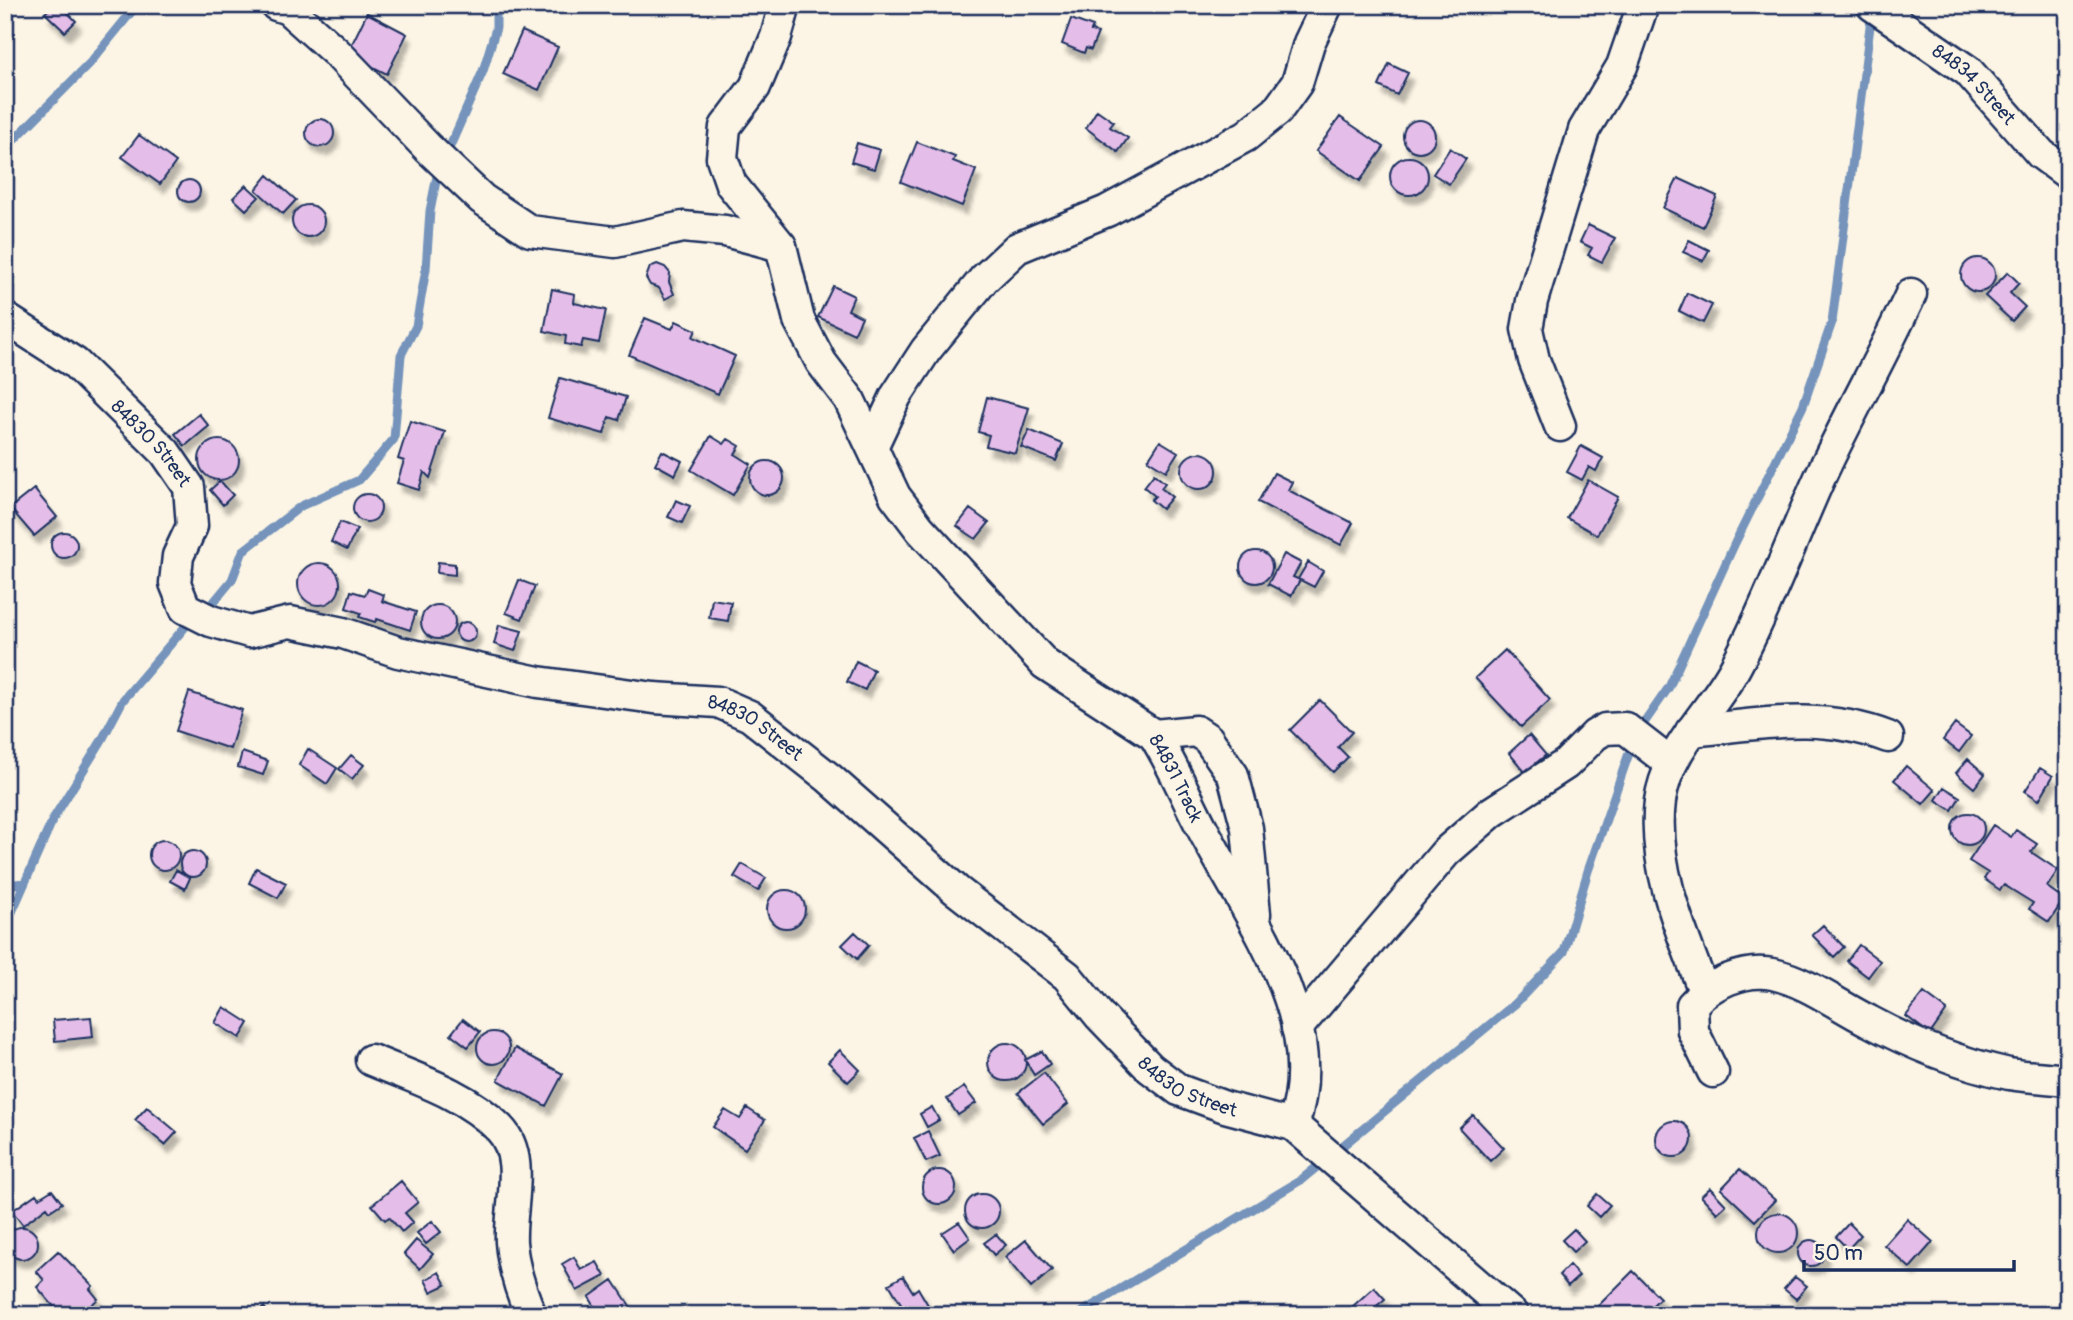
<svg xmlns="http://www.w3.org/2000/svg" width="2073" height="1320" font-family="Pangolin,sans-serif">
	<defs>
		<filter id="shadow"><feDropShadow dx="4.5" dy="8" stdDeviation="2" flood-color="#0004"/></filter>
	</defs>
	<rect width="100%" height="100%" fill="#fcf5e5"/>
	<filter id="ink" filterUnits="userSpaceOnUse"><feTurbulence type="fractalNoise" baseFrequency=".0143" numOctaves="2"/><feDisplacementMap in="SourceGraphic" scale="14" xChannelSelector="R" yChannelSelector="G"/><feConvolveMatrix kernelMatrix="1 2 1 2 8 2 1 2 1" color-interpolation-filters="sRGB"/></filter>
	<g filter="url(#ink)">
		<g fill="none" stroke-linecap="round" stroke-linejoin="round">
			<path stroke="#7493bb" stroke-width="9" d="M5,149L90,63L137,5
				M208,609L232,580L243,551L301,506L359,480L394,439L401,355L416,326L426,269L430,211L437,176L483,71L496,28V5
				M5,885L25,883
				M5,928L53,819L102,740L123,700L185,627
				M1077,1315L1301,1180L1516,1003L1564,952L1588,871L1635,736L1669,687L1735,543L1803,406L1832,322L1872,11"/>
		</g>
		<path fill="#e4bee8" stroke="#1b2f5e" stroke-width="2" filter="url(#shadow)" d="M53,5H60L76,21L65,32L45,13Z
			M367,13L407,34L387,74L347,54Z
			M1071,19L1093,27L1091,31L1098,33L1091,50L1086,48L1084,53L1062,44Z
			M522,31L558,47L539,90L503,74Z
			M1389,64L1408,73L1397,95L1379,86Z
			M1097,110L1114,122L1110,127L1128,138L1118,152L1086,128Z
			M1340,117L1384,147L1360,181L1316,151Z
			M306 133a14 14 0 1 1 28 0a14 14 0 1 1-28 0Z
			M1403 136a16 16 0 1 1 32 0a16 16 0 1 1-32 0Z
			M139,135L176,162L160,184L122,157Z
			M917,142L955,157L953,161L976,170L962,206L901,182Z
			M857,143L880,150L874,169L851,162Z
			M1450,148L1466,159L1449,184L1433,174Z
			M1390 176a19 19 0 1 1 38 0a19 19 0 1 1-38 0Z
			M268,175L296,200L283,214L256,190Z
			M1678,178L1717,196L1703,227L1663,208Z
			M178 191a11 11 0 1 1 22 0a11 11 0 1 1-22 0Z
			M246,185L259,197L246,210L233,198Z
			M292 221a16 16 0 1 1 32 0a16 16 0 1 1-32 0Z
			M1588,225L1615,238L1602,262L1588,255L1592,248L1580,242Z
			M1689,240L1709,250L1703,261L1683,252Z
			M1961 275a17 17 0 1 1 34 0a17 17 0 1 1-34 0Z
			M657,264L665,267L670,273L669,282L674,294L665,299L659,288L650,285L646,278L650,267Z
			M2008,272L2019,283L2010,293L2025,307L2012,321L1985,296Z
			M833,286L854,296L848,310L862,317L854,334L818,317Z
			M552,289L575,294L574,303L606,310L599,343L583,340L581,347L565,344L566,336L544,331Z
			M1687,293L1712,305L1703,323L1679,311Z
			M645,318L672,329L676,321L696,330L693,337L735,356L718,394L629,355Z
			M560,378L626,397L619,420L609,417L604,434L548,418Z
			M987,397L1029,408L1015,453L986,446L989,435L978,432Z
			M199,414L209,426L185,446L175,434Z
			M410,421L445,432L430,478L424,472L419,490L397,483L404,461L398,459Z
			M1029,430L1063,444L1056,461L1021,447Z
			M711,436L724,444L728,439L740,446L735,454L751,464L733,495L691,470Z
			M199 460a20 20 0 1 1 40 0a20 20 0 1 1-40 0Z
			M1160,441L1178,452L1166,471L1148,460Z
			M1581,446L1603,458L1596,471L1589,467L1582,480L1567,472Z
			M662,451L682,461L675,475L655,464Z
			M1181 471a18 18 0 1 1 36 0a18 18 0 1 1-36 0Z
			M750 478a17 17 0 1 1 34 0a17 17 0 1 1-34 0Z
			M1274,473L1292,482L1288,490L1353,523L1341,545L1258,502Z
			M1154,474L1165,483L1161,488L1172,497L1162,509L1151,500L1155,496L1144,487Z
			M1588,480L1618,497L1597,535L1567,518Z
			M220,481L233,495L223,505L210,490Z
			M34,489L57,517L34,536L10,508Z
			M353 508a14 14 0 1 1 28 0a14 14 0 1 1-28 0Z
			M676,500L690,506L682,523L668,517Z
			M970,509L989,523L976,539L957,526Z
			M340,522L357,529L347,550L331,542Z
			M51 545a13 13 0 1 1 26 0a13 13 0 1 1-26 0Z
			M1240 567a16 16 0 1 1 32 0a16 16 0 1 1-32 0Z
			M1284,554L1301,563L1293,577L1300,580L1291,596L1268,584Z
			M438,562L455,564V575L437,573Z
			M1308,562L1323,571L1314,587L1298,579Z
			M298 584a21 21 0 1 1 42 0a21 21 0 1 1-42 0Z
			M519,580L535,586L522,619L506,613Z
			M368,589L384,595L382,601L416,612L410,630L377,619L375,622L359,617L361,613L346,608L351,591L365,595Z
			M712,599L731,602L728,621L709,618Z
			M421 622a17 17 0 1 1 34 0a17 17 0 1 1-34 0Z
			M456 632a10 10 0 1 1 20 0a10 10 0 1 1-20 0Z
			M499,625L522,631L515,651L494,644Z
			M1505,650L1550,700L1521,727L1475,678Z
			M856,661L874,670L865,690L847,682Z
			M189,692L242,710L230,749L176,731Z
			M1320,700L1352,732L1338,747L1348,757L1333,772L1290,730Z
			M1955,724L1971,736L1959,752L1943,740Z
			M1529,735L1546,755L1525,772L1509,753Z
			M308,749L337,768L327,784L299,765Z
			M242,752L268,761L263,775L238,767Z
			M351,755L364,765L352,779L339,769Z
			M1968,759L1985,774L1974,788L1956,773Z
			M1906,766L1935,790L1923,804L1894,780Z
			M2040,768L2053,776L2039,800L2025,791Z
			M1944,787L1960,797L1952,810L1936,800Z
			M1952 829a16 16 0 1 1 32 0a16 16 0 1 1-32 0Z
			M1993,825L2011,837L2016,830L2037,844L2031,852L2058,870L2047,887L2064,899L2049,922L2029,909L2033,903L2004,885L2000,890L1984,879L1988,873L1969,861Z
			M149 855a15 15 0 1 1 30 0a15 15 0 1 1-30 0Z
			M180 864a13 13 0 1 1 26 0a13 13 0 1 1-26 0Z
			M742,864L766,878L758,891L734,877Z
			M256,868L286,883L278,898L249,883Z
			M176,870L190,878L185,889L170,881Z
			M767 909a19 19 0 1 1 38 0a19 19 0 1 1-38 0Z
			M1823,925L1844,947L1834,957L1812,935Z
			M855,932L869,945L857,959L842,945Z
			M1859,945L1880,961L1868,977L1847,961Z
			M1924,993L1947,1010L1930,1034L1906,1016Z
			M224,1007L249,1023L240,1038L215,1023Z
			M91,1017L93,1037L55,1041L53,1020Z
			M463,1019L480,1032L468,1047L451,1034Z
			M477 1048a16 16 0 1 1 32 0a16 16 0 1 1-32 0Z
			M988 1062a19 19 0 1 1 38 0a19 19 0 1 1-38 0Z
			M515,1048L563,1074L546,1106L498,1080Z
			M840,1050L860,1070L848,1082L828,1062Z
			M1042,1051L1050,1064L1034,1075L1025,1060Z
			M1044,1073L1068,1104L1043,1124L1018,1093Z
			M964,1087L976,1103L958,1115L947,1099Z
			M147,1107L177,1132L165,1145L135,1120Z
			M932,1107L939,1120L927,1127L920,1114Z
			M747,1108L765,1120L745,1149L713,1127L725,1110L740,1119Z
			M1473,1115L1504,1148L1490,1161L1459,1128Z
			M1656 1139a18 18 0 1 1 36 0a18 18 0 1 1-36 0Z
			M928,1131L940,1156L926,1162L914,1138Z
			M1740,1169L1775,1200L1755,1221L1721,1189Z
			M922 1187a17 17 0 1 1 34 0a17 17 0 1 1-34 0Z
			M401,1181L418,1202L405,1213L413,1222L402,1232L389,1217L385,1220L372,1205Z
			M1710,1188L1726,1205L1717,1213L1701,1196Z
			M52,1190L62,1203L50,1211L47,1207L23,1225L12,1211L36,1194L39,1198Z
			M965 1211a17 17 0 1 1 34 0a17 17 0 1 1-34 0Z
			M1597,1194L1610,1205L1599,1217L1587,1206Z
			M1758 1233a20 20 0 1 1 40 0a20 20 0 1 1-40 0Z
			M1907,1219L1933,1242L1910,1268L1884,1245Z
			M432,1221L441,1232L426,1244L417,1233Z
			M959,1222L970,1238L954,1250L942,1233Z
			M1849,1223L1861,1235L1848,1249L1836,1237Z
			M6 1243a16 16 0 1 1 32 0a16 16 0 1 1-32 0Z
			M1574,1229L1585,1241L1573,1252L1562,1240Z
			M996,1234L1006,1245L994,1255L984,1243Z
			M1798 1253a13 13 0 1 1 26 0a13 13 0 1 1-26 0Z
			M416,1240L433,1254L420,1269L404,1254Z
			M1026,1240L1052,1270L1031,1288L1005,1257Z
			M58,1251L93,1286L90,1289L98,1299L80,1315H61L37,1287L44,1280L36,1271Z
			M574,1257L581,1270L597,1262L605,1276L577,1291L562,1264Z
			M1569,1265L1579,1276L1568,1286L1559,1275Z
			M1633,1271L1660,1298L1649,1309L1656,1315H1601L1595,1309Z
			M439,1272L446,1285L431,1292L425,1280Z
			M903,1276L913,1292L918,1288L928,1305L912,1315H908L889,1284Z
			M1795,1277L1807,1286L1796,1299L1784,1289Z
			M613,1280L636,1315H600L589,1297Z
			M1374,1287L1385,1299L1366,1315H1359L1352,1307Z
			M264,1307L270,1315H254Z
			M681,1308L692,1309L699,1315H672Z"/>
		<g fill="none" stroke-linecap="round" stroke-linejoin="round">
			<defs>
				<g id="minor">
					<path d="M276,5L288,9L337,53L428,148L482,199L530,231L615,242L683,227L725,231L781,246"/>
					<path id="s1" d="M785,5L776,37L755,87L725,127L722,158L731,184L781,246L799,320L821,362L849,399L895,496L920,529L1045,664L1154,735C1175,768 1189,805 1208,839C1253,924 1329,1024 1293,1125"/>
					<path id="s2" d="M1872,5L1968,71L2041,154L2068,174"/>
					<path id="s3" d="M5,318L75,363L165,452L189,487L192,526L178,556L175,583L185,608L211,621L249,632L290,622L343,633L398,652L538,682L654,698L718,702L750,716L829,778L956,890L1067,976L1099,1015L1150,1068L1179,1090L1225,1107L1293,1125L1513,1315"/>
					<path d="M1560,426L1534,360L1527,329L1532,301L1584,130L1622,66L1643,5"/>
					<path d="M873,445L896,396L926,350L984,279L1017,248L1107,211L1246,136L1277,111L1297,83L1309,43L1327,5"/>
					<path d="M1691,731C1761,724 1820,711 1888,737"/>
					<path d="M1154,735L1196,731L1208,739L1233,775L1247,828L1255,914"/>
					<path d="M1704,991C1681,932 1652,865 1660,801C1668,746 1713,711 1737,664C1769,603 1793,537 1821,475C1850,413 1883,355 1911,294"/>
					<path d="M1297,1028L1446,852L1492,812L1566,764L1595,735L1605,729L1625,728L1670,763"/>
					<path d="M371,1060C414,1078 466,1094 499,1128C527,1156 509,1207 511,1242C513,1268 521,1292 531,1315"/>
					<path d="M1713,1072L1693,1031L1692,1005C1709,984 1745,968 1773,974C1808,982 1837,1005 1869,1021C1911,1044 1962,1064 2009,1074C2028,1077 2048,1078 2068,1080"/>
				</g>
			</defs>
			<use href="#minor" stroke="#1b2f5e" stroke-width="35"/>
			<use href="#minor" stroke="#fcf5e5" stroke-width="30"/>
		</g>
	</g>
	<g text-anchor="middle" stroke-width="6" stroke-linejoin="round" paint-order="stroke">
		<g font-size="19" fill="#1b2f5e" stroke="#fcf5e5">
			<text dy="7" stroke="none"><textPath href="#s2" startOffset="130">84834 Street</textPath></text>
			<text dy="7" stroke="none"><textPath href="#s3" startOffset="194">84830 Street</textPath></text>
			<text dy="7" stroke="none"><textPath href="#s3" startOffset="971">84830 Street</textPath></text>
			<text dy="7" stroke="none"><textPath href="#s1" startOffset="957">84831 Track</textPath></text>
			<text dy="7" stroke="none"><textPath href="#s3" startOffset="1538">84830 Street</textPath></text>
		</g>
	</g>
	<rect width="2073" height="1320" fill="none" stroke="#fcf5e5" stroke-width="28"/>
	<rect x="14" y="14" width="2045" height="1292" fill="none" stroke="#1b2f5e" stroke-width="2.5" filter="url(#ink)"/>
	<path d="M1804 1260v10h210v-10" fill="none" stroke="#1b2f5e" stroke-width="3.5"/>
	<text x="1814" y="1260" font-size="21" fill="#1b2f5e" stroke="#fcf5e5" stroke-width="5" paint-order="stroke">50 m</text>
</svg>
